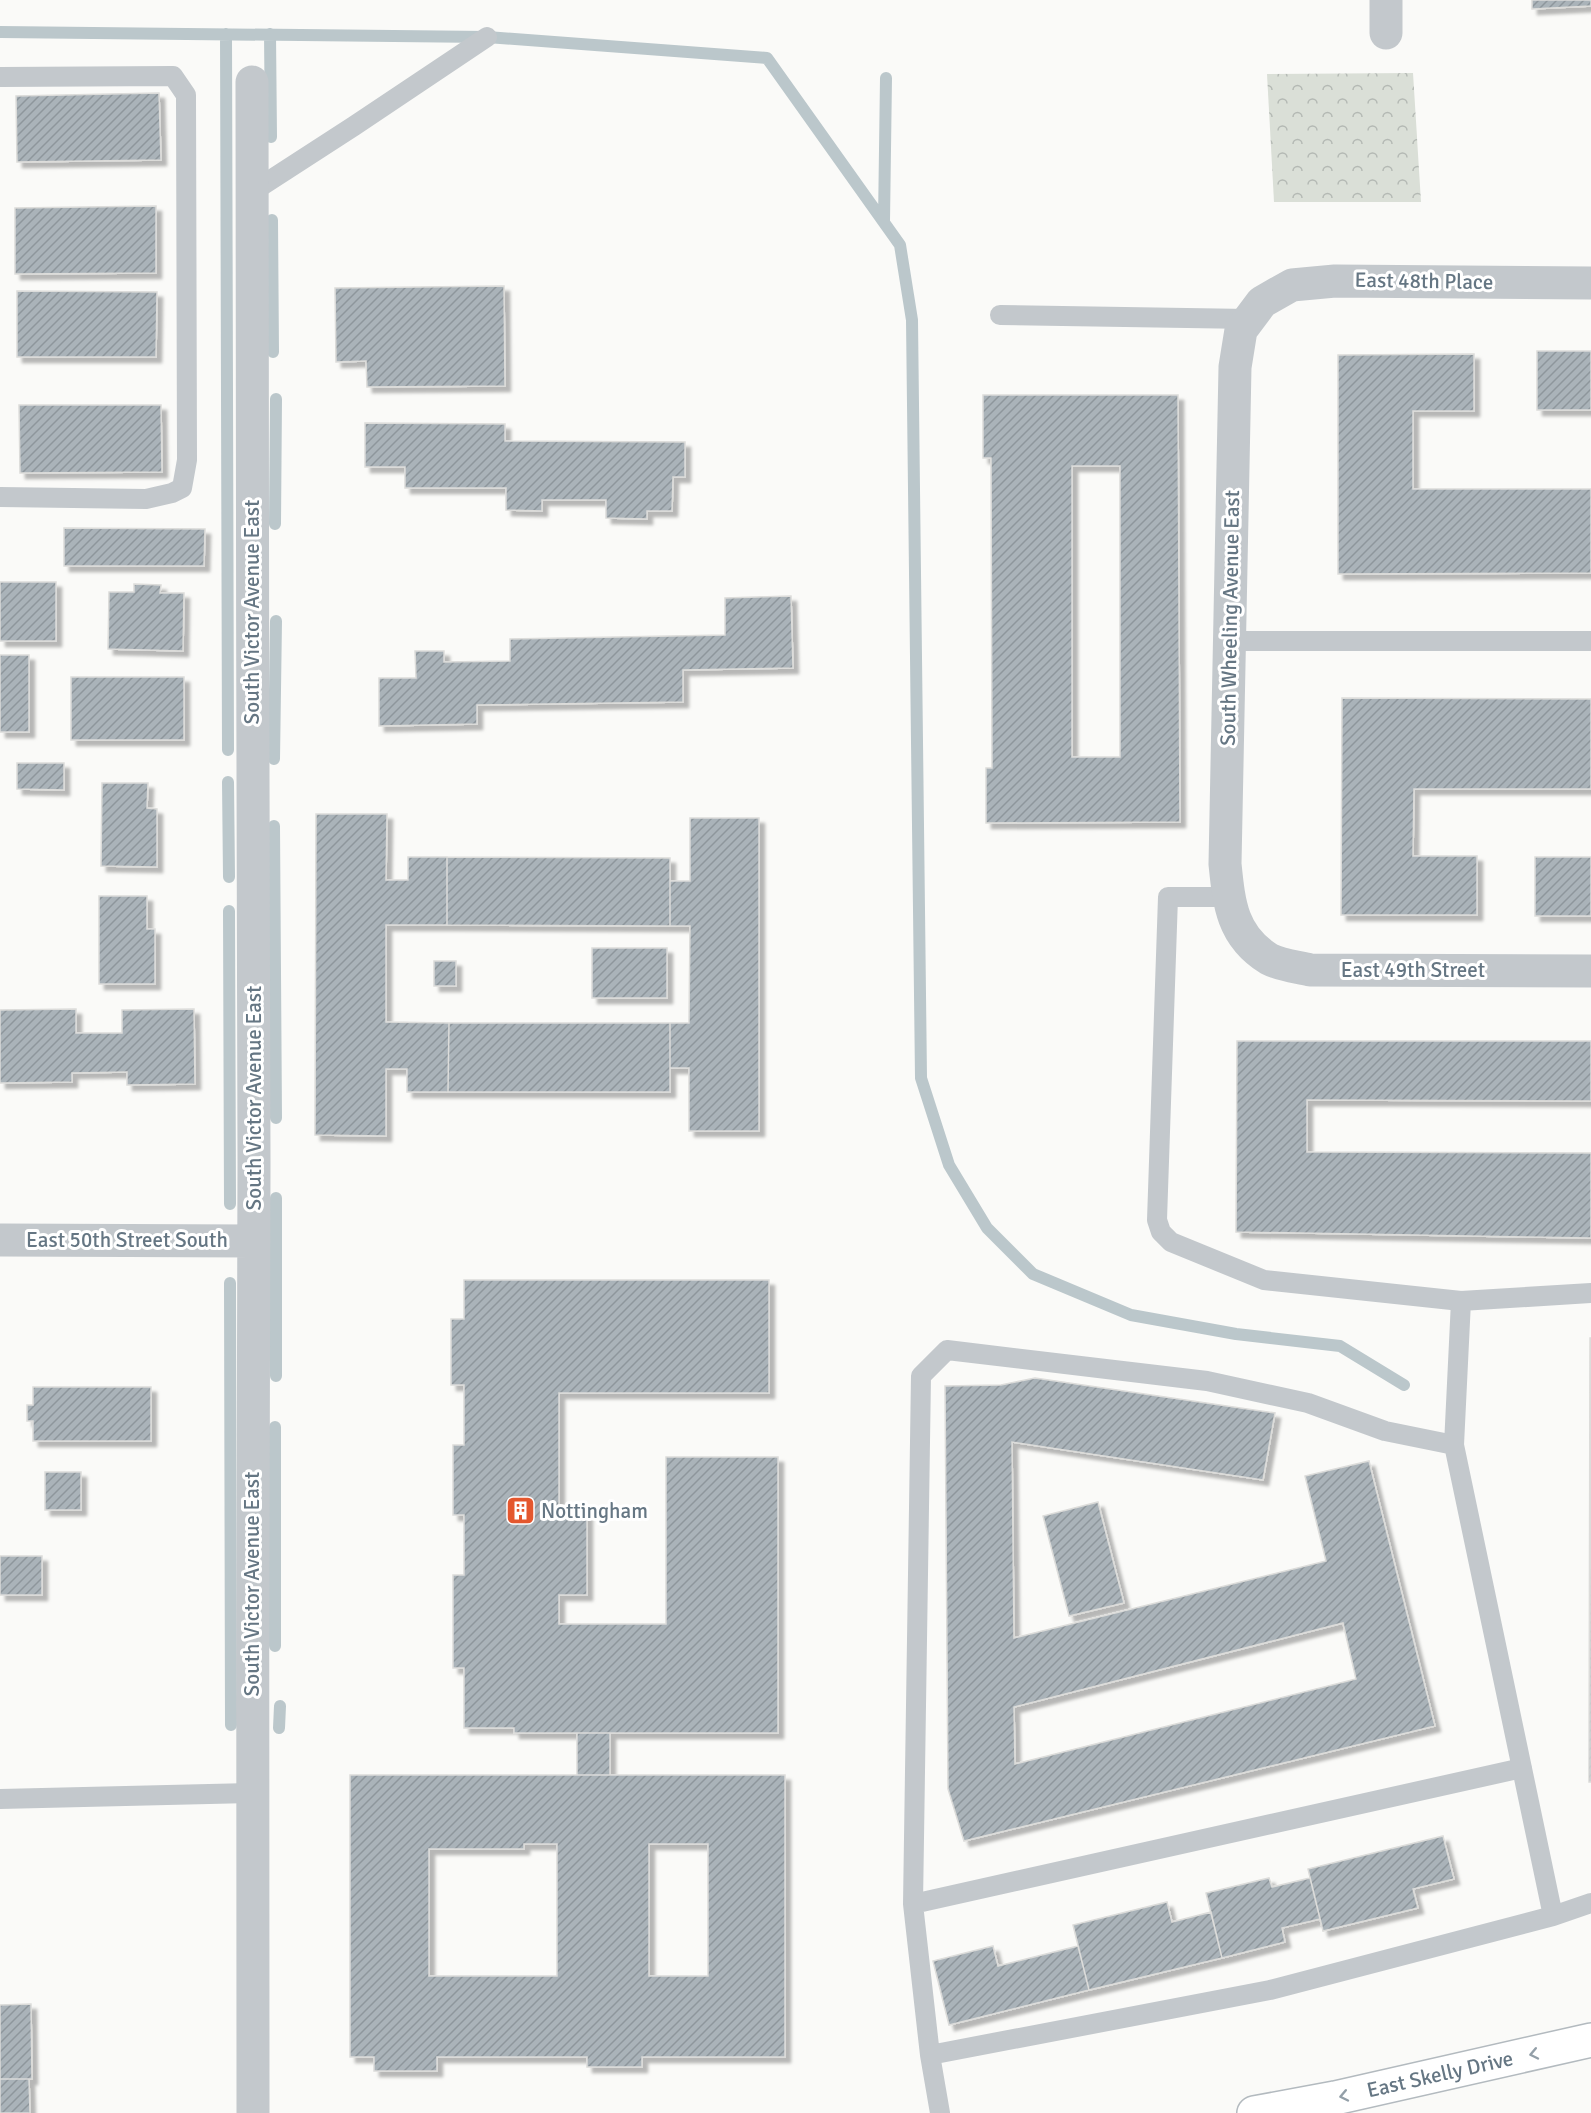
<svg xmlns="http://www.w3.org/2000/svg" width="1591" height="2113" font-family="Signika,sans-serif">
	<defs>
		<pattern id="park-crowns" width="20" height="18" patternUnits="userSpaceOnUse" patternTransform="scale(1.5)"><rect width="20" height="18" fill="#dadfd7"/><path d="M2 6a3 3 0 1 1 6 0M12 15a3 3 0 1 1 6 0" fill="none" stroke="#b4b9b4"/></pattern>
		<pattern id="building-hatch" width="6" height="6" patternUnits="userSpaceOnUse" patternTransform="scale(1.5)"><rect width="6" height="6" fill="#aab3b9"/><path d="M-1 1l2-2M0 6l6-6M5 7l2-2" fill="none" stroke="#8e969c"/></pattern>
		<filter id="shadow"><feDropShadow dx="5.5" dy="5.5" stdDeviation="1.5" flood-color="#0004"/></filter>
	</defs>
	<rect width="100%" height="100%" fill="#fafaf8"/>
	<path fill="url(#park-crowns)" d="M1413,73L1421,202H1274L1267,74Z"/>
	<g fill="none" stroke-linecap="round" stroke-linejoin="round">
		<path stroke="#bbc7cb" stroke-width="12" d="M0,32L487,37L767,58L900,245L912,320L921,1078L949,1165L987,1228L1033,1274L1131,1315L1236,1334L1340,1346L1404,1385
			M226,34L228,750
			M270,34L271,137
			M272,220L273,352
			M884,221L886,78
			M275,524L276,399
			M274,759L276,621
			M228,782L229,877
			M274,826L276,1118
			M229,911L230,1204
			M230,1283L231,1725
			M276,1376V1198
			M275,1646V1427
			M279,1728L280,1706"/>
	</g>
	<path fill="url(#building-hatch)" stroke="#dcdcda" stroke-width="1.5" fill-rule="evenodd" filter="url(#shadow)" d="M1532,0H1591V6L1532,9Z
		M159,93L161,160L17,162L16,96Z
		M156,206V273L15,274V208Z
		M504,286L505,386L367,387L366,361L336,362L335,288Z
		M17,291L157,292L156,357H17Z
		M1537,351H1591V410H1537Z
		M1474,354V411H1413V489H1591V573L1338,574V355Z
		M983,395H1178L1180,822L986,823V768H992L991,458H983ZM1072,466H1120V757H1072Z
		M19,405H161L162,472L20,473Z
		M365,423L505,424V441L685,442V477H673L672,511H647V519L606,518V500H542V511L506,510V488H405V467H365Z
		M64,528L205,529L204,566H64Z
		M0,582H56V641H0Z
		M134,584L161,585L160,593H184L183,651L108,649L109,592H134Z
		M791,596L793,668L683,670V702L477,705V724L379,726V678H416L415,651H444V662L510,661V639L725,635V598Z
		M0,655H29V732H0Z
		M71,677H184V740H71Z
		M1342,698L1591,699V789H1414L1413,856H1477V915H1341Z
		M17,763H64V790L17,789Z
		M102,783H148L147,808L157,809V867L101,866Z
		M316,814H387L386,880H408V857H447V925H386V1022L449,1023L448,1092H407V1069H386V1136L315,1135Z
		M690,818H759V1131H689V1068H670V1023H689L690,926H670V881H690Z
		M447,857L670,858V926L447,925Z
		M1535,857H1591V916H1535Z
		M99,896H147V929H155V984H99Z
		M592,948H667V998H592Z
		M434,961H456V986H434Z
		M76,1009V1033H122V1010L194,1009L195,1084L127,1085V1072L72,1073V1082L0,1083V1010Z
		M449,1023H670V1092H448Z
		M1237,1041H1591V1101L1307,1100V1152L1591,1153V1238L1236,1232Z
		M464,1280H769V1393H559V1506H587V1595H559V1624H666V1457H778V1733H514V1728H464V1668H453V1575H464V1515H453V1445H464V1385H451V1319H464Z
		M1590,1338H1591V1782H1589Z
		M1035,1378L1275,1413L1263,1480L1012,1442L1014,1638L1326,1561L1305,1476L1369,1461L1435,1726L964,1841L948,1789L945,1386L1001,1385ZM1343,1623L1356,1679L1015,1764L1014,1707Z
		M33,1387H151V1441H33V1421H27V1405H33Z
		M45,1472H81V1510H45Z
		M1098,1502L1124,1603L1069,1616L1043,1516Z
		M0,1556H42V1595H0Z
		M577,1733H610V1775H577Z
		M350,1775H785V2057H642V2067H587V2057H437V2071H374V2057H350ZM524,1844H557V1976H429V1849H524ZM649,1844H708V1976H649Z
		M1443,1836L1454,1879L1413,1889L1418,1908L1323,1931L1308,1869Z
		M1269,1878L1272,1887L1310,1878L1320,1919L1282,1928L1285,1942L1222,1958L1206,1893Z
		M1167,1902L1172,1922L1211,1912L1222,1958L1089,1990L1073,1925Z
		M993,1946L998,1966L1078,1946L1089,1990L949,2025L933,1961Z
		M31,2004L32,2079H0V2005Z
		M0,2079H29L30,2113H0Z"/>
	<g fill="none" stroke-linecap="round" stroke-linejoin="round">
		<defs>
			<g id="secondary">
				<path id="s1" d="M1254,2113L1335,2098L1591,2040"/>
			</g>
		</defs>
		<use href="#secondary" stroke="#b3babf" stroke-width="36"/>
		<path stroke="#c3c8cc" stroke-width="20" d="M0,77L173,76L186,95L187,460L182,488L172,493L146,499L0,497
			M252,192L354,126L487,37
			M1000,315L1249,319
			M1229,641H1591
			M1229,897H1168L1157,1220L1161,1232L1171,1242L1264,1280L1461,1301
			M0,1799L251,1793
			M913,1904L921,1376L947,1350L1207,1381L1308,1403L1385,1431L1454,1445
			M1553,1916L1454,1445L1461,1301L1591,1293
			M930,2055L913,1904L1522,1768
			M940,2113L930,2055L1270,1990L1553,1916L1591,1903"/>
		<path stroke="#c3c8cc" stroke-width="33" d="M1386,0V33
			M252,82C250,443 255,803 254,1164C254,1480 251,1797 253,2113
			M1591,283L1335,281L1292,285L1262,302L1241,330L1235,367L1225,864C1229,904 1232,936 1269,959C1280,965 1298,967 1310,970L1591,971
			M0,1240L254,1241"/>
		<use href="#secondary" stroke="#fff" stroke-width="33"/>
	</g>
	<defs><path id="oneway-chevron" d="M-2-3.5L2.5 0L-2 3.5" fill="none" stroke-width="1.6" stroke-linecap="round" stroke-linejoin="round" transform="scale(1.5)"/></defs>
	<g stroke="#939fa8">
		<use href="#oneway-chevron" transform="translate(1534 2054) rotate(168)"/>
		<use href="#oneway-chevron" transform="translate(1344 2096) rotate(168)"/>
	</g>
	<defs>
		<symbol id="building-square" viewBox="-11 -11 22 22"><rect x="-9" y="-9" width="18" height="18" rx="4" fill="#e4572e" stroke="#fff"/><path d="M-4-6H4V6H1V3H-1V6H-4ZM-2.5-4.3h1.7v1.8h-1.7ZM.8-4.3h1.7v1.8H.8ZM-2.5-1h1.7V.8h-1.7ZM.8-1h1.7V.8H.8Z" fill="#fff"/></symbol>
	</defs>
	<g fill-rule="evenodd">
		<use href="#building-square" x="504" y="1494" width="33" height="33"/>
	</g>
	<g text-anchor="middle" stroke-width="6" stroke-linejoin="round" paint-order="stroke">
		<g font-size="21" fill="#657683" stroke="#fff">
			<text transform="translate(1424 281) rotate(1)" y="7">East 48th Place</text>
			<text transform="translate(252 612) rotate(-90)" y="7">South Victor Avenue East</text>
			<text transform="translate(1230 618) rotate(-89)" y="7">South Wheeling Avenue East</text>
			<text x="1413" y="977">East 49th Street</text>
			<text transform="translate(254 1098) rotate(-90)" y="7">South Victor Avenue East</text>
			<text x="127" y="1247">East 50th Street South</text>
			<text transform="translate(252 1584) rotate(-90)" y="7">South Victor Avenue East</text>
			<text dy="7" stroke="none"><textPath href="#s1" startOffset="190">East Skelly Drive</textPath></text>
		</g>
		<g font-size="21" fill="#657683" stroke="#fff" text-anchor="start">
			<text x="541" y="1518">Nottingham</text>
		</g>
	</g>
</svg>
